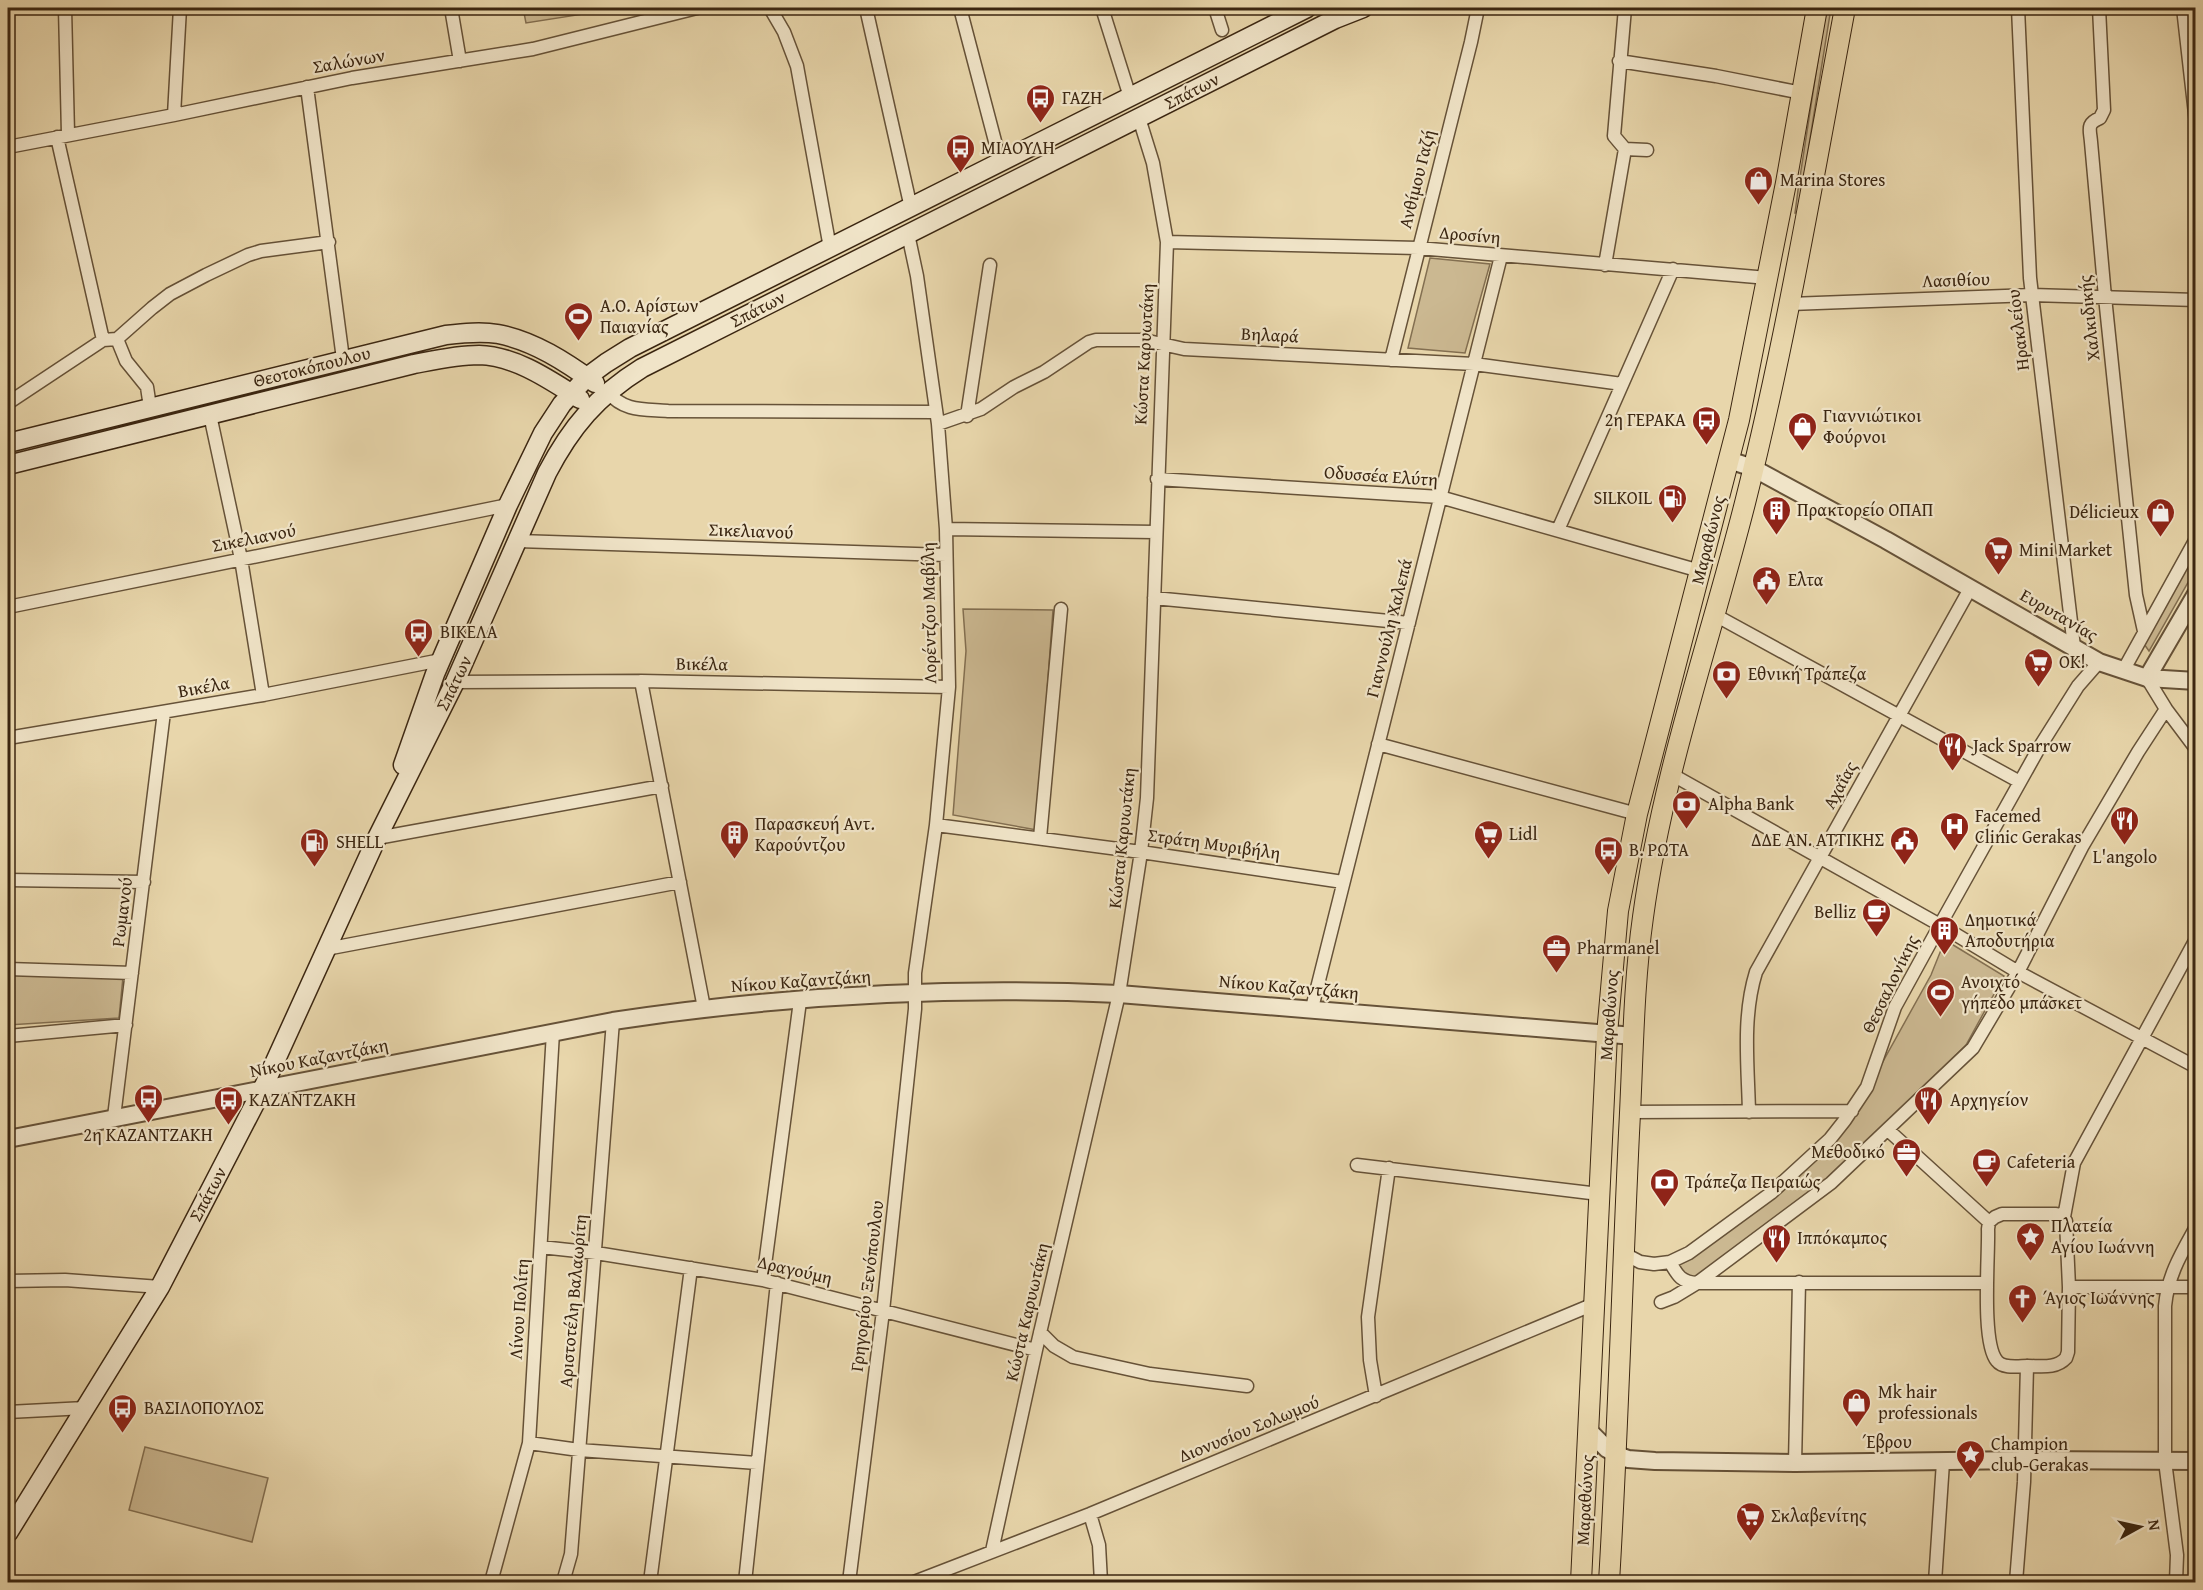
<svg xmlns="http://www.w3.org/2000/svg" width="2203" height="1590" font-family="'Gentium Book Plus',serif">
	<rect width="100%" height="100%" fill="#e8d6ab"/>
	<filter id="stains"><feTurbulence type="fractalNoise" baseFrequency=".00333" numOctaves="4"/><feColorMatrix values="0 0 0 0 .2 0 0 0 0 .09 0 0 0 0 .02 0 0 0 .5 -.17"/></filter>
	<radialGradient id="worn" r=".72"><stop offset=".6" stop-color="#630" stop-opacity="0"/><stop offset="1" stop-color="#630" stop-opacity=".3"/></radialGradient>
	<path fill="#cbb891" stroke="#836f51" stroke-width="1.5" d="M523,8H589L590,13L526,23Z
		M1826,8H1831L1798,213H1795L1798,190Z
		M1430,258L1490,264L1465,353L1408,348Z
		M2195,550V570L2149,651L2144,644Z
		M963,609L1053,610L1037,830L953,815L966,651Z
		M1945,940L2004,976L1966,1045L1820,1187L1694,1278L1685,1273L1676,1263L1698,1250L1851,1119L1931,975Z
		M8,974L123,977L119,1018L8,1025Z
		M145,1447L268,1478L252,1542L129,1510Z"/>
	<g fill="none" stroke-linecap="round" stroke-linejoin="round">
		<defs>
			<path id="minor" d="M65,8L68,134
				M451,8L460,61
				M770,8L784,32L797,66L830,248
				M866,8L911,208
				M960,8L996,145
				M1102,8L1130,97
				M1215,8L1222,30
				M2018,8L2030,278L2074,647
				M2099,8L2104,110L2100,118C2086,124 2090,129 2091,142L2105,297L2136,595L2144,631
				M2183,8L2196,123
				M1619,61L1716,76L1802,93
				M307,87L343,359
				M174,115L180,8
				M8,147L174,115L352,78L533,49L697,8
				M1625,149L1647,150
				M1167,242L1418,248L1768,278
				M1605,265L1625,149L1614,136L1625,8
				M1790,304L2032,295L2196,300
				M117,339L126,361L147,387L150,407
				M103,340L117,339L152,308L170,294L206,275L248,255L261,251L329,242
				M1391,360L1471,42L1478,8
				M608,392C624,412 644,409 668,411L935,412
				M8,403L103,340L57,137
				M210,415L241,559L263,695
				M967,416L990,265
				M938,424L981,409L1014,387L1044,372L1089,342L1096,340H1144L1184,349L1474,364L1622,384
				M1157,479L1440,497L1700,571
				M946,529L1155,532
				M1558,530L1673,269
				M518,541L946,555
				M1154,598L1409,623
				M8,607L508,505
				M1715,615L2020,782
				M2123,671L2196,539
				M2147,678L2166,709L2196,749
				M641,681L704,1008
				M455,682L641,681L949,687
				M8,738L263,695L441,660
				M1378,744L1637,814
				M1671,774L1940,925L2018,972L2196,1067
				M936,825L1141,852L1343,882
				M377,838L662,786
				M1040,838L1061,609
				M8,880L144,882
				M326,949L680,882
				M8,969L132,973
				M1312,1008L1501,256
				M8,1036L126,1025
				M1630,1112L1852,1111
				M1749,1112C1748,1066 1742,1017 1756,972L1971,587
				M114,1117L164,712
				M1888,1130L1989,1222
				M1357,1165L1599,1194
				M2002,1214H2055L2061,1215L2066,1221L2069,1287L2068,1352L2066,1358C2056,1369 2041,1366 2028,1366C2019,1366 2003,1369 1997,1361C1981,1343 1989,1255 1988,1229L1989,1222L1995,1217Z
				M2064,1217L2074,1163L2196,939
				M541,1247L596,1253L763,1280L1036,1350
				M1623,1253L1640,1262L1654,1264L1670,1262L1689,1253L1771,1193L1830,1139L1845,1120L1867,1087L1895,1007L1940,925L2039,748L2078,686L2099,662
				M1670,1262C1678,1276 1681,1282 1697,1283H1987
				M763,1280L800,1001
				M8,1281L65,1280L160,1287
				M2069,1287H2196
				M1661,1302L1674,1297L1697,1283L1831,1183L1973,1048L2018,972L2082,847L2138,752L2166,709
				M1040,1332L1054,1346L1073,1357L1150,1374L1247,1386
				M1376,1396L1370,1360L1368,1317L1389,1168
				M8,1412L85,1408
				M529,1443L579,1450L757,1463
				M1795,1463L1799,1282
				M1090,1514L1099,1545L1101,1582
				M992,1551L1036,1350L1119,994L1141,852L1147,798L1167,242L1153,163L1139,118
				M491,1582L529,1443L553,1032
				M563,1582L571,1554L613,1021
				M650,1582L691,1268
				M745,1582L777,1283
				M849,1582L883,1311L915,1009V973L936,825L949,687L946,529L938,424L917,276L908,234
				M914,1582L1090,1514L1594,1304
				M1935,1582L1943,1462
				M2016,1582L2024,1482L2027,1366
				M2176,1582L2177,1555L2165,1461V1306C2168,1275 2181,1254 2196,1227"/>
			<path id="tertiary" d="M1729,460L1753,468L1886,540L2099,662L2147,678L2196,681
				M2147,678L2196,594
				M8,1139L613,1021C780,996 950,986 1119,994L1634,1036
				M1589,1431L1607,1449L1617,1455L1628,1459L1655,1461L1795,1463L2024,1460L2196,1461"/>
			<path id="secondary" d="M8,443L446,335C463,333 481,331 498,334C534,341 566,362 595,383
				M8,465L414,364C435,360 457,355 479,355C516,356 550,380 580,399
				M403,765L435,674L508,505L543,433L562,404L587,377L606,363L630,348L1307,8
				M8,1533L160,1287L263,1088L375,842L455,682L547,473C571,427 597,396 642,368L1335,19L1363,8"/>
			<path id="primary" d="M1581,1582L1607,1034L1618,911L1637,814L1739,420L1786,183L1817,8
				M1609,1582C1618,1433 1622,1283 1629,1133C1633,1061 1633,988 1643,917C1662,776 1710,641 1745,503C1786,340 1814,173 1845,8"/>
		</defs>
		<use href="#minor" stroke="#665238" stroke-width="15"/>
		<use href="#tertiary" stroke="#665238" stroke-width="20"/>
		<use href="#secondary" stroke="#3b2611" stroke-width="21"/>
		<use href="#primary" stroke="#3b2611" stroke-width="22"/>
		<use href="#minor" stroke="#f0e4c8" stroke-width="12"/>
		<use href="#tertiary" stroke="#f0e4c8" stroke-width="16"/>
		<use href="#secondary" stroke="#f0e4c8" stroke-width="18"/>
		<use href="#primary" stroke="#e8d6ab" stroke-width="20"/>
	</g>
	<defs>
		<symbol id="bus-pin" viewBox="-11 -11 22 30"><path d="M0 17L-7.5 6A9.5 9.5 0 1 1 7.5 6Z" fill="#8f2418" stroke="#f0e4c8"/><path d="M-5-6H5V4H4V6H2V4H-2V6H-4V4H-5ZM-3.5-4V0h7V-4ZM-3.5 1.2v1.5H-2V1.2ZM2 1.2v1.5H3.5V1.2Z" fill="#fff"/></symbol>
		<symbol id="shop-pin" viewBox="-11 -11 22 30"><path d="M0 17L-7.5 6A9.5 9.5 0 1 1 7.5 6Z" fill="#8f2418" stroke="#f0e4c8"/><path d="M-5-2.5h2.3a2.7 3.5 0 0 1 5.4 0H5L5.5 6h-11ZM-1.5-2.5h3a1.5 2.3 0 0 0-3 0Z" fill="#fff"/></symbol>
		<symbol id="stadium-pin" viewBox="-11 -11 22 30"><path d="M0 17L-7.5 6A9.5 9.5 0 1 1 7.5 6Z" fill="#8f2418" stroke="#f0e4c8"/><path d="M0-5a6.5 5 0 1 0 0 10a6.5 5 0 1 0 0-10ZM-3.5-1.8h7v3.6h-7Z" fill="#fff"/></symbol>
		<symbol id="fuel-pin" viewBox="-11 -11 22 30"><path d="M0 17L-7.5 6A9.5 9.5 0 1 1 7.5 6Z" fill="#8f2418" stroke="#f0e4c8"/><path d="M-5.5-6h7V0h2V4h1.3V-2.5L3-4.5l.8-.8L6-3V5H2.5V1h-1V6h-7ZM-4.2-4.7v3.2H.2V-4.7Z" fill="#fff"/></symbol>
		<symbol id="building-pin" viewBox="-11 -11 22 30"><path d="M0 17L-7.5 6A9.5 9.5 0 1 1 7.5 6Z" fill="#8f2418" stroke="#f0e4c8"/><path d="M-4-6H4V6H1V3H-1V6H-4ZM-2.5-4.3h1.7v1.8h-1.7ZM.8-4.3h1.7v1.8H.8ZM-2.5-1h1.7V.8h-1.7ZM.8-1h1.7V.8H.8Z" fill="#fff"/></symbol>
		<symbol id="supermarket-pin" viewBox="-11 -11 22 30"><path d="M0 17L-7.5 6A9.5 9.5 0 1 1 7.5 6Z" fill="#8f2418" stroke="#f0e4c8"/><path d="M-6-5.5h2.5l.6 2H6L4.5 2H-2.5L-4.4-4H-6ZM-1.5 3.2a1.3 1.3 0 1 0 .1 0ZM3 3.2a1.3 1.3 0 1 0 .1 0Z" fill="#fff"/></symbol>
		<symbol id="civic-pin" viewBox="-11 -11 22 30"><path d="M0 17L-7.5 6A9.5 9.5 0 1 1 7.5 6Z" fill="#8f2418" stroke="#f0e4c8"/><path d="M-.6-6.5H3V-4.5H.6V-3L4-1V1h2V6H-6V1h2V-1L-.6-3ZM-1.2 2.5V6h2.4V2.5Z" fill="#fff"/></symbol>
		<symbol id="bank-pin" viewBox="-11 -11 22 30"><path d="M0 17L-7.5 6A9.5 9.5 0 1 1 7.5 6Z" fill="#8f2418" stroke="#f0e4c8"/><path d="M-6-4H6V4H-6ZM0-2.3a2.3 2.3 0 1 0 0 4.6a2.3 2.3 0 1 0 0-4.6Z" fill="#fff"/></symbol>
		<symbol id="restaurant-pin" viewBox="-11 -11 22 30"><path d="M0 17L-7.5 6A9.5 9.5 0 1 1 7.5 6Z" fill="#8f2418" stroke="#f0e4c8"/><path d="M-5-6h1v4h1v-4h1v4h1v-4h1v5L-1.5 .5V6h-2V.5L-5-1ZM5-6V6H3V1.5H1.5Q1.5-4 5-6Z" fill="#fff"/></symbol>
		<symbol id="hospital-pin" viewBox="-11 -11 22 30"><path d="M0 17L-7.5 6A9.5 9.5 0 1 1 7.5 6Z" fill="#8f2418" stroke="#f0e4c8"/><path d="M-5-5h3v3.5h4V-5h3V5h-3V1.5h-4V5h-3Z" fill="#fff"/></symbol>
		<symbol id="cafe-pin" viewBox="-11 -11 22 30"><path d="M0 17L-7.5 6A9.5 9.5 0 1 1 7.5 6Z" fill="#8f2418" stroke="#f0e4c8"/><path d="M-5.5-4.5H6V0H3Q3 3.5 0 3.5H-2.5Q-5.5 3.5-5.5 0ZM3-3.2v2h1.7v-2ZM-6 4.5H4V6H-6Z" fill="#fff"/></symbol>
		<symbol id="office-pin" viewBox="-11 -11 22 30"><path d="M0 17L-7.5 6A9.5 9.5 0 1 1 7.5 6Z" fill="#8f2418" stroke="#f0e4c8"/><path d="M-6-3h4V-5.5h4V-3h4V5H-6ZM-1-4.5V-3h2v-1.5ZM-6 0V1H6V0Z" fill="#fff"/></symbol>
		<symbol id="sight-pin" viewBox="-11 -11 22 30"><path d="M0 17L-7.5 6A9.5 9.5 0 1 1 7.5 6Z" fill="#8f2418" stroke="#f0e4c8"/><path d="M0-6L1.8-2.2L6-1.7L2.9 1.2L3.7 5.4L0 3.3L-3.7 5.4L-2.9 1.2L-6-1.7L-1.8-2.2Z" fill="#fff"/></symbol>
		<symbol id="church-pin" viewBox="-11 -11 22 30"><path d="M0 17L-7.5 6A9.5 9.5 0 1 1 7.5 6Z" fill="#8f2418" stroke="#f0e4c8"/><path d="M-1.2-6h2.4v3.5h3.3v2.4h-3.3V6h-2.4V-.1h-3.3v-2.4h3.3Z" fill="#fff"/></symbol>
	</defs>
	<g fill-rule="evenodd">
		<use href="#bus-pin" x="1024" y="82" width="33" height="45"/>
		<use href="#bus-pin" x="944" y="132" width="33" height="45"/>
		<use href="#shop-pin" x="1742" y="164" width="33" height="45"/>
		<use href="#stadium-pin" x="562" y="300" width="33" height="45"/>
		<use href="#bus-pin" x="1690" y="404" width="33" height="45"/>
		<use href="#shop-pin" x="1786" y="410" width="33" height="45"/>
		<use href="#fuel-pin" x="1656" y="482" width="33" height="45"/>
		<use href="#building-pin" x="1760" y="494" width="33" height="45"/>
		<use href="#shop-pin" x="2144" y="496" width="33" height="45"/>
		<use href="#supermarket-pin" x="1982" y="534" width="33" height="45"/>
		<use href="#civic-pin" x="1750" y="564" width="33" height="45"/>
		<use href="#bus-pin" x="402" y="616" width="33" height="45"/>
		<use href="#supermarket-pin" x="2022" y="646" width="33" height="45"/>
		<use href="#bank-pin" x="1710" y="658" width="33" height="45"/>
		<use href="#restaurant-pin" x="1936" y="730" width="33" height="45"/>
		<use href="#bank-pin" x="1670" y="788" width="33" height="45"/>
		<use href="#restaurant-pin" x="2108" y="804" width="33" height="45"/>
		<use href="#hospital-pin" x="1938" y="810" width="33" height="45"/>
		<use href="#building-pin" x="718" y="818" width="33" height="45"/>
		<use href="#supermarket-pin" x="1472" y="818" width="33" height="45"/>
		<use href="#civic-pin" x="1888" y="824" width="33" height="45"/>
		<use href="#fuel-pin" x="298" y="826" width="33" height="45"/>
		<use href="#bus-pin" x="1592" y="834" width="33" height="45"/>
		<use href="#cafe-pin" x="1860" y="896" width="33" height="45"/>
		<use href="#building-pin" x="1928" y="914" width="33" height="45"/>
		<use href="#office-pin" x="1540" y="932" width="33" height="45"/>
		<use href="#stadium-pin" x="1924" y="976" width="33" height="45"/>
		<use href="#bus-pin" x="132" y="1082" width="33" height="45"/>
		<use href="#bus-pin" x="212" y="1084" width="33" height="45"/>
		<use href="#restaurant-pin" x="1912" y="1084" width="33" height="45"/>
		<use href="#office-pin" x="1890" y="1136" width="33" height="45"/>
		<use href="#cafe-pin" x="1970" y="1146" width="33" height="45"/>
		<use href="#bank-pin" x="1648" y="1166" width="33" height="45"/>
		<use href="#sight-pin" x="2014" y="1220" width="33" height="45"/>
		<use href="#restaurant-pin" x="1760" y="1222" width="33" height="45"/>
		<use href="#church-pin" x="2006" y="1282" width="33" height="45"/>
		<use href="#shop-pin" x="1840" y="1386" width="33" height="45"/>
		<use href="#bus-pin" x="106" y="1392" width="33" height="45"/>
		<use href="#sight-pin" x="1954" y="1438" width="33" height="45"/>
		<use href="#supermarket-pin" x="1734" y="1500" width="33" height="45"/>
	</g>
	<g text-anchor="middle" stroke-width="4.5" stroke-linejoin="round" paint-order="stroke">
		<g font-size="18" fill="#3b2611" stroke="#f0e4c8">
			<text transform="translate(349 61) rotate(-10)" y="6">Σαλώνων</text>
			<text transform="translate(1192 91) rotate(-27)" y="6">Σπάτων</text>
			<text transform="translate(1417 179) rotate(-76)" y="6">Ανθίμου Γαζή</text>
			<text transform="translate(1470 235) rotate(5)" y="6">Δροσίνη</text>
			<text transform="translate(1956 280) rotate(-2)" y="6">Λασιθίου</text>
			<text transform="translate(758 309) rotate(-27)" y="6">Σπάτων</text>
			<text transform="translate(2089 318) rotate(-96)" y="6">Χαλκιδικής</text>
			<text transform="translate(2018 330) rotate(-97)" y="6">Ηρακλείου</text>
			<text transform="translate(1270 335) rotate(3)" y="6">Βηλαρά</text>
			<text transform="translate(1144 354) rotate(-87)" y="6">Κώστα Καρυωτάκη</text>
			<text transform="translate(312 367) rotate(-14)" y="6">Θεοτοκόπουλου</text>
			<text transform="translate(1381 476) rotate(4)" y="6">Οδυσσέα Ελύτη</text>
			<text transform="translate(751 531) rotate(2)" y="6">Σικελιανού</text>
			<text transform="translate(254 538) rotate(-11)" y="6">Σικελιανού</text>
			<text transform="translate(1708 540) rotate(-76)" y="6">Μαραθώνος</text>
			<text transform="translate(929 613) rotate(-91)" y="6">Λορέντζου Μαβίλη</text>
			<text transform="translate(2059 615) rotate(30)" y="6">Ευρυτανίας</text>
			<text transform="translate(1389 628) rotate(-76)" y="6">Γιαννούλη Χαλεπά</text>
			<text transform="translate(702 664) rotate(1)" y="6">Βικέλα</text>
			<text transform="translate(454 683) rotate(-64)" y="6">Σπάτων</text>
			<text transform="translate(204 687) rotate(-10)" y="6">Βικέλα</text>
			<text transform="translate(1840 785) rotate(-61)" y="6">Αχαΐας</text>
			<text transform="translate(1122 838) rotate(-84)" y="6">Κώστα Καρυωτάκη</text>
			<text transform="translate(1214 844) rotate(8)" y="6">Στράτη Μυριβήλη</text>
			<text transform="translate(122 912) rotate(-83)" y="6">Ρωμανού</text>
			<text transform="translate(801 981) rotate(-4)" y="6">Νίκου Καζαντζάκη</text>
			<text transform="translate(1890 984) rotate(-64)" y="6">Θεσσαλονίκης</text>
			<text transform="translate(1289 987) rotate(5)" y="6">Νίκου Καζαντζάκη</text>
			<text transform="translate(1609 1015) rotate(-86)" y="6">Μαραθώνος</text>
			<text transform="translate(319 1058) rotate(-11)" y="6">Νίκου Καζαντζάκη</text>
			<text transform="translate(208 1194) rotate(-62)" y="6">Σπάτων</text>
			<text transform="translate(795 1270) rotate(13)" y="6">Δραγούμη</text>
			<text transform="translate(867 1286) rotate(-83)" y="6">Γρηγορίου Ξενόπουλου</text>
			<text transform="translate(573 1301) rotate(-85)" y="6">Αριστοτέλη Βαλαωρίτη</text>
			<text transform="translate(519 1309) rotate(-86)" y="6">Λίνου Πολίτη</text>
			<text transform="translate(1027 1312) rotate(-77)" y="6">Κώστα Καρυωτάκη</text>
			<text transform="translate(1249 1429) rotate(-22)" y="6">Διονυσίου Σολωμού</text>
			<text x="1887" y="1448">Έβρου</text>
			<text transform="translate(1585 1500) rotate(-87)" y="6">Μαραθώνος</text>
		</g>
		<g font-size="18" fill="#3b2611" stroke="#f0e4c8" text-anchor="start">
			<text x="1062" y="104">ΓΑΖΗ</text>
			<text x="981" y="154">ΜΙΑΟΥΛΗ</text>
			<text x="1780" y="186">Marina Stores</text>
			<text x="600" y="312">Α.Ο. Αρίστων<tspan x="600" dy="21">Παιανίας</tspan></text>
			<text x="1823" y="422">Γιαννιώτικοι<tspan x="1823" dy="21">Φούρνοι</tspan></text>
			<text x="1686" y="426" text-anchor="end">2η ΓΕΡΑΚΑ</text>
			<text x="1652" y="504" text-anchor="end">SILKOIL</text>
			<text x="1797" y="516">Πρακτορείο ΟΠΑΠ</text>
			<text x="2139" y="518" text-anchor="end">Délicieux</text>
			<text x="2019" y="556">Mini Market</text>
			<text x="1788" y="586">Ελτα</text>
			<text x="440" y="638">ΒΙΚΕΛΑ</text>
			<text x="2059" y="668">OK!</text>
			<text x="1748" y="680">Εθνική Τράπεζα</text>
			<text x="1973" y="752">Jack Sparrow</text>
			<text x="1708" y="810">Alpha Bank</text>
			<text x="1975" y="822">Facemed<tspan x="1975" dy="21">Clinic Gerakas</tspan></text>
			<text x="755" y="830">Παρασκευή Αντ.<tspan x="755" dy="21">Καρούντζου</tspan></text>
			<text x="1509" y="840">Lidl</text>
			<text x="1884" y="846" text-anchor="end">ΔΔΕ ΑΝ. ΑΤΤΙΚΗΣ</text>
			<text x="336" y="848">SHELL</text>
			<text x="1629" y="856">Β. ΡΩΤΑ</text>
			<text x="2125" y="863" text-anchor="middle">L'angolo</text>
			<text x="1856" y="918" text-anchor="end">Belliz</text>
			<text x="1965" y="926">Δημοτικά<tspan x="1965" dy="21">Αποδυτήρια</tspan></text>
			<text x="1577" y="954">Pharmanel</text>
			<text x="1961" y="988">Ανοιχτό<tspan x="1961" dy="21">γήπεδο μπάσκετ</tspan></text>
			<text x="249" y="1106">ΚΑΖΑΝΤΖΑΚΗ</text>
			<text x="1950" y="1106">Αρχηγείον</text>
			<text x="148" y="1141" text-anchor="middle">2η ΚΑΖΑΝΤΖΑΚΗ</text>
			<text x="1885" y="1158" text-anchor="end">Μεθοδικό</text>
			<text x="2007" y="1168">Cafeteria</text>
			<text x="1685" y="1188">Τράπεζα Πειραιώς</text>
			<text x="2051" y="1232">Πλατεία<tspan x="2051" dy="21">Αγίου Ιωάννη</tspan></text>
			<text x="1797" y="1244">Ιππόκαμπος</text>
			<text x="2043" y="1304">Άγιος Ιωάννης</text>
			<text x="1878" y="1398">Mk hair<tspan x="1878" dy="21">professionals</tspan></text>
			<text x="144" y="1414">ΒΑΣΙΛΟΠΟΥΛΟΣ</text>
			<text x="1991" y="1450">Champion<tspan x="1991" dy="21">club-Gerakas</tspan></text>
			<text x="1771" y="1522">Σκλαβενίτης</text>
		</g>
	</g>
	<rect width="2203" height="1590" fill="none" stroke="#e8d6ab" stroke-width="30"/>
	<rect x="9" y="9" width="2185" height="1572" fill="none" stroke="#3b2611" stroke-width="3"/>
	<rect x="15" y="15" width="2173" height="1560" fill="none" stroke="#3b2611" stroke-width="1.5"/>
	<g transform="translate(2140 1527) rotate(82)" stroke="#f0e4c8" stroke-width="4.5" paint-order="stroke">
	<path d="M0-4.5L10 22L0 15L-10 22Z" fill="#3b2611"/>
	<text y="-9" font-size="16" font-weight="bold" text-anchor="middle" fill="#3b2611">N</text>
	</g>
	<rect width="100%" height="100%" filter="url(#stains)"/>
	<rect width="100%" height="100%" fill="url(#worn)"/>
</svg>
